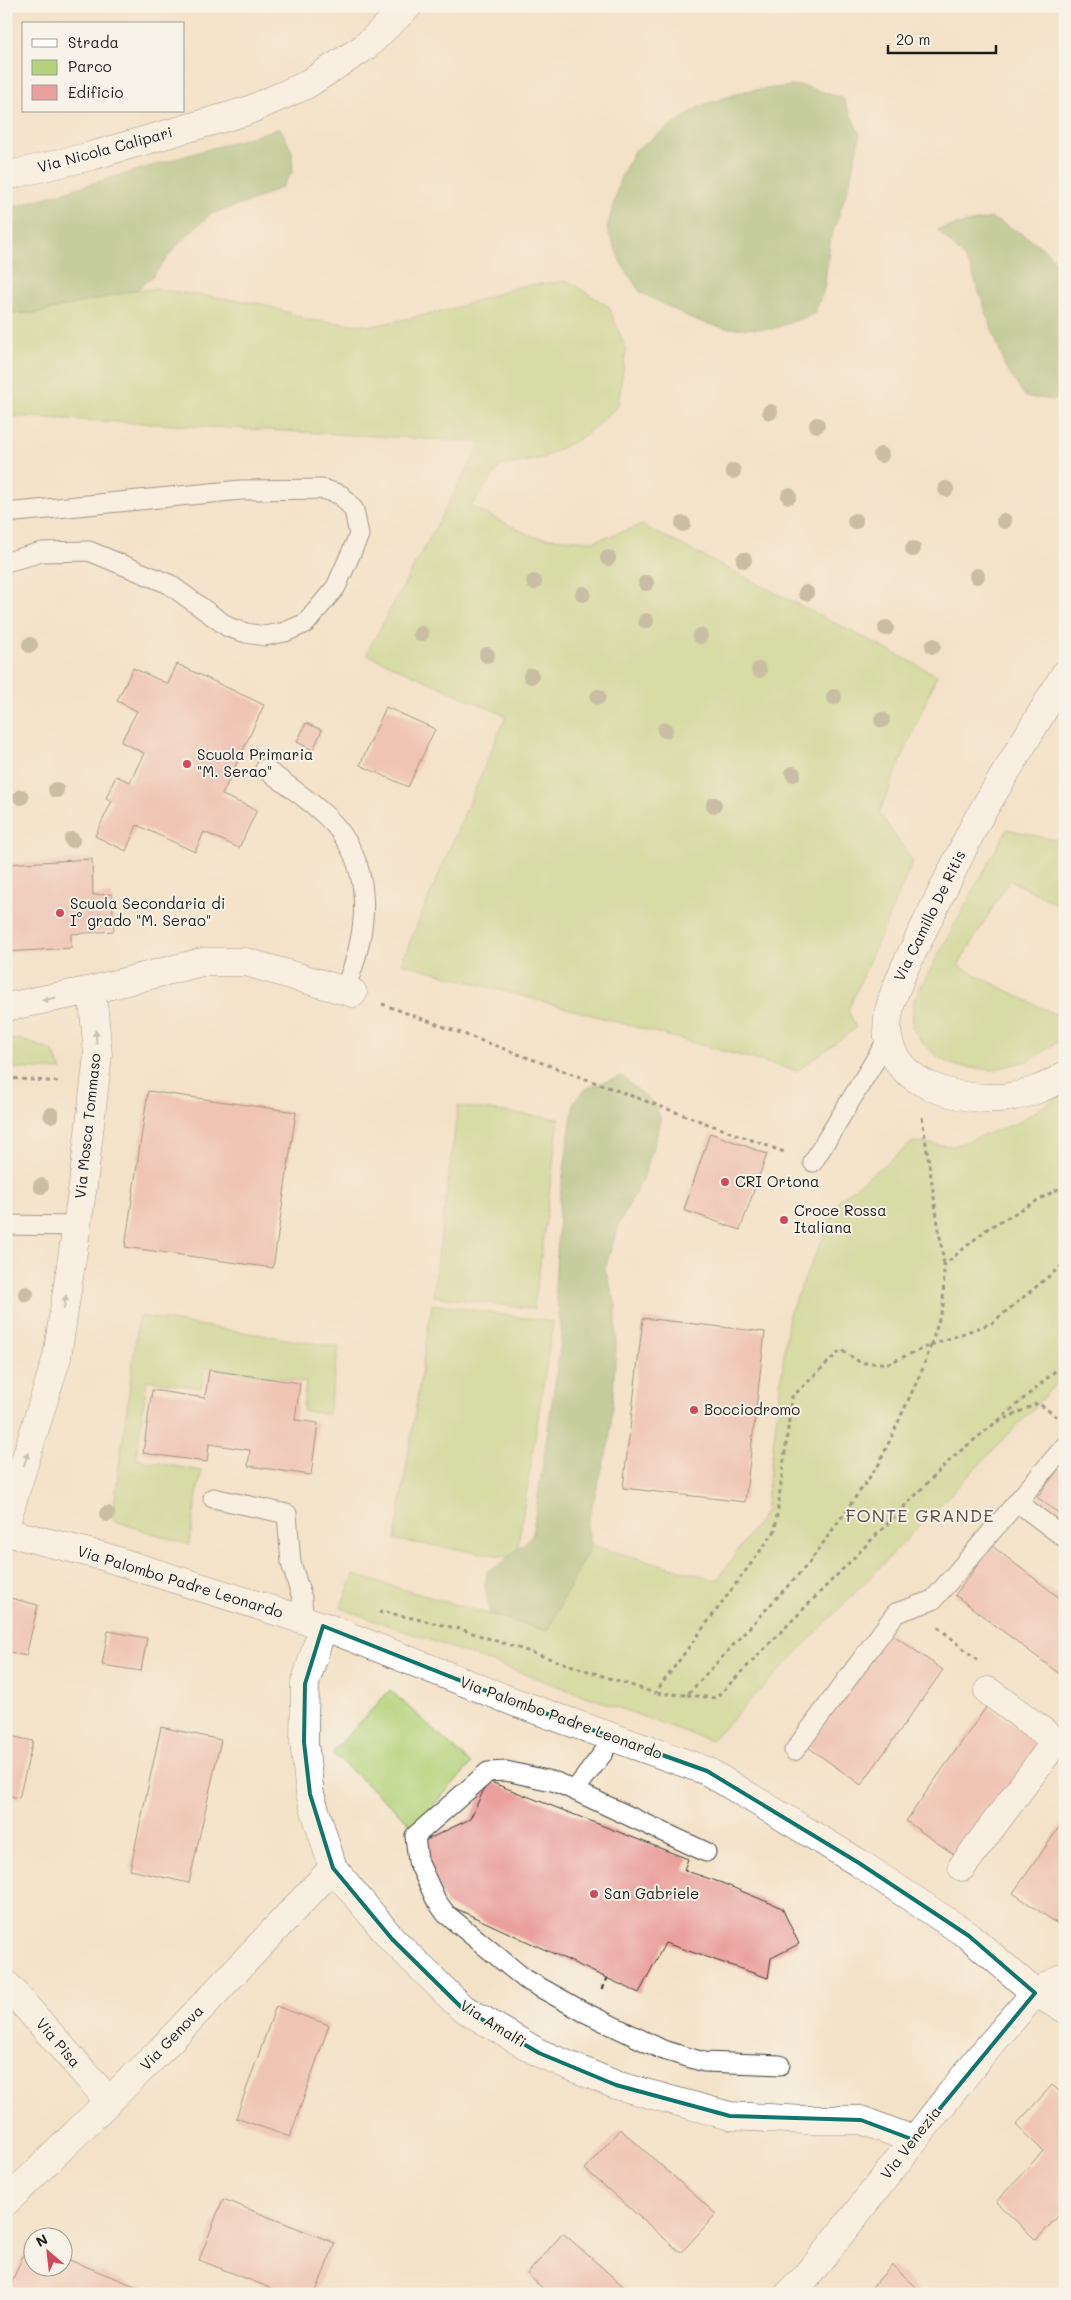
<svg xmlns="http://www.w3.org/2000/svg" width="1071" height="2300" font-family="Mali,sans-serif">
	<rect width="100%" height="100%" fill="#f7f3e8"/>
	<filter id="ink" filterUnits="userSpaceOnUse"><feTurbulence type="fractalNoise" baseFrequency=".02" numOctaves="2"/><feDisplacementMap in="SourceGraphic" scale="10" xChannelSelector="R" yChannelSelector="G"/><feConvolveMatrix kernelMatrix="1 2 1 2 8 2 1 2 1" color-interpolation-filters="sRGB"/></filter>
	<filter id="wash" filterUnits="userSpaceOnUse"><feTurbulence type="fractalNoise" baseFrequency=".0096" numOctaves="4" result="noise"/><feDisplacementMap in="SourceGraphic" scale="20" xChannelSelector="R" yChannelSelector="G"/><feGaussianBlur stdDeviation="1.12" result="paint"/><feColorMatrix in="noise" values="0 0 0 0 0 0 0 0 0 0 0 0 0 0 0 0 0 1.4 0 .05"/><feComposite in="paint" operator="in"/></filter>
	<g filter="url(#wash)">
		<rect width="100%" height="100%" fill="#f4e2c8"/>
		<path fill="#b3d279" stroke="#68774a" d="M568,281L609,307L626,350L618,406L584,436L543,458L500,466L471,507L535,537L594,541L642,525L937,675L879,813L913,861L848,1010L856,1028L797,1071L401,963L506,716L366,654L482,442L11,416L6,402V313H36L136,290L157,289L263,304L309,320L372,326L448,310L521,286Z
			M1007,829L1065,842V908L1009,880L958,966L1054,1014L1065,1008V1037L1028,1061L992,1070L956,1066L939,1058L923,1043L912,1027L914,999Z
			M20,1039L52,1051L62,1070L6,1068V1040Z
			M1065,1093V1373L1032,1410L711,1741L340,1608L354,1575L547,1631L591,1545L717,1580L765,1512L789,1314L840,1199L913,1142L953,1146L1017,1123Z
			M458,1106L559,1119L534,1309L433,1296Z
			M432,1304L553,1322L516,1558L395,1540Z
			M139,1316L339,1347L328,1415L303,1410L306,1382L205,1367L201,1388L147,1380L136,1459L201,1471L189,1545L112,1520Z
			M390,1690L471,1764L414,1827L332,1753Z"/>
		<path fill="#8eb469" stroke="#556842" d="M800,85L843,98L860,135L849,185L830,241L824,290L814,314L772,329L723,328L692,319L640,292L622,265L607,229L620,179L634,151L700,106L745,91Z
			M280,128L292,151L293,171L282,187L252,201L210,214L181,241L152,277L136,290L36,313H6V209Z
			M991,218C1018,231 1051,247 1065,275V392L1055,400L1026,397L1006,369L971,269L961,254L937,229Z
			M622,1076L656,1106L661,1121L645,1174L619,1224L605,1269L616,1305V1347L610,1439L587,1525L591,1545L547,1631L490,1614L485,1587L487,1571L498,1566L532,1536L562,1335L555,1287L560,1196L574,1101L587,1088Z"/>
		<g id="blocks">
			<path fill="#eaa09d" d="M177,664L264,705L222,795L257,810L239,848L204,832L195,852L137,825L126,851L95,836L112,801L106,798L116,776L130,782L144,753L121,742L137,711L117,701L133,668L168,684Z
				M386,707L435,729L408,787L360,765Z
				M306,723L322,730L313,750L297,742Z
				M92,859L93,895L112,894L114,931L71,934V948L6,952V864Z
				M148,1091L296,1112L273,1268L125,1247Z
				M710,1133L767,1154L740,1230L684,1210Z
				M643,1318L765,1332L745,1502L623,1488Z
				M209,1370L300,1383L295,1420L318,1423L311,1475L248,1466L250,1450L209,1444L207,1462L143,1453L152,1390L205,1398Z
				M1065,1461V1518L1037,1497Z
				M992,1546L1065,1602V1678L955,1595Z
				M6,1597L38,1605L26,1656L6,1651Z
				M108,1631L147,1638L141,1671L102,1665Z
				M889,1632L943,1670L861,1785L808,1747Z
				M987,1706L1041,1743L959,1858L906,1821Z
				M161,1727L221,1740L189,1883L130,1870Z
				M6,1735L33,1741L19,1798L6,1795Z
				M488,1781L688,1859L684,1870L722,1883L782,1908L799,1944L771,1958L768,1978L665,1943L639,1993L446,1904L420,1843L470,1819Z
				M1065,1819V1929L1013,1893Z
				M276,2006L329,2025L290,2137L236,2118Z
				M1052,2085L1065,2096V2216L1061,2213L1036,2240L996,2202L1043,2151L1016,2125Z
				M620,2129L716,2214L681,2253L585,2169Z
				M223,2199L335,2243L315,2294H286L199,2260Z
				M563,2233L632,2294H549L527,2274Z
				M28,2243L32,2245V2268H62V2257L140,2288L138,2294H7Z
				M892,2265L924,2294H866Z"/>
		</g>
	</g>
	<g filter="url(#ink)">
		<use href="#blocks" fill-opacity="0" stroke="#3c3a36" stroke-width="1"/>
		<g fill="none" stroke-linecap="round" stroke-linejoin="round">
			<defs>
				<path id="lane" d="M6,513L241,490L323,489L341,495L354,510L359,535L336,587L306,623L285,632L265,636L246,633L228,627L169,584L89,551L42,552L6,562
					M265,769C286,784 307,798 326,816C377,864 369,932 344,991
					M813,1162L888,1039
					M6,1225L77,1226
					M213,1498L287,1514L291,1563L302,1598L303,1620
					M1017,1502L1065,1538
					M794,1751L896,1613L933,1600L1065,1446
					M575,1790L604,1752
					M706,1852L556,1782L506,1771L488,1772L415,1836L418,1861L436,1900L446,1914L525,1979L584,2012L663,2050L704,2062L780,2065"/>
				<path id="street" d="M6,1007L92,990L202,962H246L353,993
					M6,1522L57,1357L83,1185L98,1055L92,990
					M6,1532L102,1556L323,1626L514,1702L707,1771L859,1863L969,1936L1035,1993L1065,2009
					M323,1626L305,1684L304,1742L310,1794L333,1868L392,1939L461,2007L539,2053L616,2085L730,2116L806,2120H861L914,2140
					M962,1867L1056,1741L988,1691
					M6,1984L109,2101
					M6,2202L160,2051L333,1868
					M789,2294L808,2275L978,2059L1035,1993L1065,1976"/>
				<path id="secondary" d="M6,176L91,156L247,111L306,85L365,47L408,6
					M1065,674L976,822L905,967C896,988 884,1014 888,1037C896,1085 955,1099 996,1098C1018,1098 1047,1088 1065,1075"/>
			</defs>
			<use href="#lane" stroke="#3c3a36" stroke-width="21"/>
			<use href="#street" stroke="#3c3a36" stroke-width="29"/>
			<use href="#secondary" stroke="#3c3a36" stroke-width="29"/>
			<path stroke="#3c3a36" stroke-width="3" stroke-dasharray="4 4" stroke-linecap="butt" d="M382,1004L787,1153
				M6,1078L62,1082
				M922,1117L944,1264
				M931,1345L943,1307L944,1265L987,1229L1065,1185
				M931,1345L992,1323L1065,1263
				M998,1421L1052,1374L1065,1360
				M380,1614L381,1611L460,1629L655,1693L775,1531L792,1397L841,1350L861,1363H889L931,1345L923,1368L879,1464L809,1563L687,1695L655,1693
				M938,1627L977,1660
				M687,1695L716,1698L954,1456L994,1424L1038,1403L1060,1419
				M602,1989L607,1978"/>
			<use href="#lane" stroke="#fff" stroke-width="19"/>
			<use href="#street" stroke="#fff" stroke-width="28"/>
			<use href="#secondary" stroke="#fff" stroke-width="28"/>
		</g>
		<g fill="#969379">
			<circle cx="770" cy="412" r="8"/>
			<circle cx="817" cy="425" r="8"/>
			<circle cx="881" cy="455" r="8"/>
			<circle cx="733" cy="471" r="8"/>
			<circle cx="946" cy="489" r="8"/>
			<circle cx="789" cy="496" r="8"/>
			<circle cx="855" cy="521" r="8"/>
			<circle cx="1004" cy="521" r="8"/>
			<circle cx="683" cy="524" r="8"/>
			<circle cx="913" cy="549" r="8"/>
			<circle cx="608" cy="558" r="8"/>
			<circle cx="744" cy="560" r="8"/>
			<circle cx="977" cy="576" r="8"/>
			<circle cx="534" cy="582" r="8"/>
			<circle cx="646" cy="583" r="8"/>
			<circle cx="806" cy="593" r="8"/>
			<circle cx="583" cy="594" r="8"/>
			<circle cx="646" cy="621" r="8"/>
			<circle cx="886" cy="628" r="8"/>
			<circle cx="421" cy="634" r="8"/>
			<circle cx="700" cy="636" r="8"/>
			<circle cx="30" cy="645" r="8"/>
			<circle cx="933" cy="646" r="8"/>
			<circle cx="487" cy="655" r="8"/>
			<circle cx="759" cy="670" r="8"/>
			<circle cx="531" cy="676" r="8"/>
			<circle cx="598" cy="697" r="8"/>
			<circle cx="834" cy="697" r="8"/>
			<circle cx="882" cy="720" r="8"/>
			<circle cx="665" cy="730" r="8"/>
			<circle cx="793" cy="774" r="8"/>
			<circle cx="56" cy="790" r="8"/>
			<circle cx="21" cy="797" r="8"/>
			<circle cx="714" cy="805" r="8"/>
			<circle cx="72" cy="840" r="8"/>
			<circle cx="51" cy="1115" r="8"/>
			<circle cx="41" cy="1186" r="8"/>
			<circle cx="26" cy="1294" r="8"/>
			<circle cx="107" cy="1514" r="8"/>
		</g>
		<defs><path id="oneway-solid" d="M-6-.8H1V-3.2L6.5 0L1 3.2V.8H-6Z" transform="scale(1.25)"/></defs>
		<g fill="#999">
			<use href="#oneway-solid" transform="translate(49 999) rotate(169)"/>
			<use href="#oneway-solid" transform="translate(96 1037) rotate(-95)"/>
			<use href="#oneway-solid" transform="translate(65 1302) rotate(-81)"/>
			<use href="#oneway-solid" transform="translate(26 1459) rotate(-73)"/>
		</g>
	</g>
	<path d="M0 0H1071V2300H0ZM323,1626L514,1702L707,1771L859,1863L969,1936L1035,1993L914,2140L861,2120L730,2116L616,2085L539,2053L461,2007L392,1939L333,1868L310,1794L304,1742L305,1684Z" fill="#f4e2c8" fill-opacity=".55" fill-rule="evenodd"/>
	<path fill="none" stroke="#0f766e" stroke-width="4" stroke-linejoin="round" d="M323,1626L514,1702L707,1771L859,1863L969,1936L1035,1993L914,2140L861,2120L730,2116L616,2085L539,2053L461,2007L392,1939L333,1868L310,1794L304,1742L305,1684Z"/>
	<g fill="#d1495b" stroke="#f7f3e8" stroke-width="2">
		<circle cx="187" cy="764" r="5"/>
		<circle cx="60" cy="913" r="5"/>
		<circle cx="725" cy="1182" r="5"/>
		<circle cx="784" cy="1220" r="5"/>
		<circle cx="694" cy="1410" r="5"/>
		<circle cx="594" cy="1894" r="5"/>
	</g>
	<g text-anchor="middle" stroke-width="4" stroke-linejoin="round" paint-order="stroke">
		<g font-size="15" fill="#1c1c1c" stroke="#f7f3e8">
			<text transform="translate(105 150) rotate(-15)" y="5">Via Nicola Calipari</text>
			<text transform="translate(930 916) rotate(-64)" y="5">Via Camillo De Ritis</text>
			<text transform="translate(88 1126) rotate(-84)" y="5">Via Mosca Tommaso</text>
			<text transform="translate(180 1582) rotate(17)" y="5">Via Palombo Padre Leonardo</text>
			<text transform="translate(561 1718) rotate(20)" y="5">Via Palombo Padre Leonardo</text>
			<text transform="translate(493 2024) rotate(32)" y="5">Via Amalfi</text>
			<text transform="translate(172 2038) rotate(-46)" y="5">Via Genova</text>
			<text transform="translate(58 2043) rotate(49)" y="5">Via Pisa</text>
			<text transform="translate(911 2143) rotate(-52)" y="5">Via Venezia</text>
		</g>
		<g font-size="15" fill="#1c1c1c" stroke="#f7f3e8" text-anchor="start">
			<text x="197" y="760">Scuola Primaria<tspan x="197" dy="17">"M. Serao"</tspan></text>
			<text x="70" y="909">Scuola Secondaria di<tspan x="70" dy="17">I° grado "M. Serao"</tspan></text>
			<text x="735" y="1187">CRI Ortona</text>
			<text x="794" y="1216">Croce Rossa<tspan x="794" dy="17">Italiana</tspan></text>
			<text x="704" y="1415">Bocciodromo</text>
			<text x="604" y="1899">San Gabriele</text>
		</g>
		<g font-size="18" letter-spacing="1" fill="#644a49" stroke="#f7f3e8">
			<text x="920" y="1522">FONTE GRANDE</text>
		</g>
	</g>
	<rect width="1071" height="2300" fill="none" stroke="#f7f3e8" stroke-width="25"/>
	<rect x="22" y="22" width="162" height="90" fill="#f7f3e8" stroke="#9f9d96"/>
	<rect x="32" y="39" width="25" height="8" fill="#ffffff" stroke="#9f9d96"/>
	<text x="68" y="48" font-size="15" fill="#1c1c1c">Strada</text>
	<rect x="32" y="60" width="25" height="15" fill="#b3d279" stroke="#9f9d96"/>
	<text x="68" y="72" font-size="15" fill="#1c1c1c">Parco</text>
	<rect x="32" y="85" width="25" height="15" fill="#eaa09d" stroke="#9f9d96"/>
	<text x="68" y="98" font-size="15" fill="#1c1c1c">Edificio</text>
	<g transform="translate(48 2252) rotate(332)"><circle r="24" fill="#f7f3e8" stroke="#9f9d96"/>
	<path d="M0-4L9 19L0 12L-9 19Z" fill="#d1495b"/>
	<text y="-8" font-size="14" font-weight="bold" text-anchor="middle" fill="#1c1c1c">N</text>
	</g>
	<path d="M888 45v8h108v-8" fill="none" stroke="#1c1c1c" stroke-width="2.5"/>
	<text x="896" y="45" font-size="15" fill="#1c1c1c" stroke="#f7f3e8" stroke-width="4" paint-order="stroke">20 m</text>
</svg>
